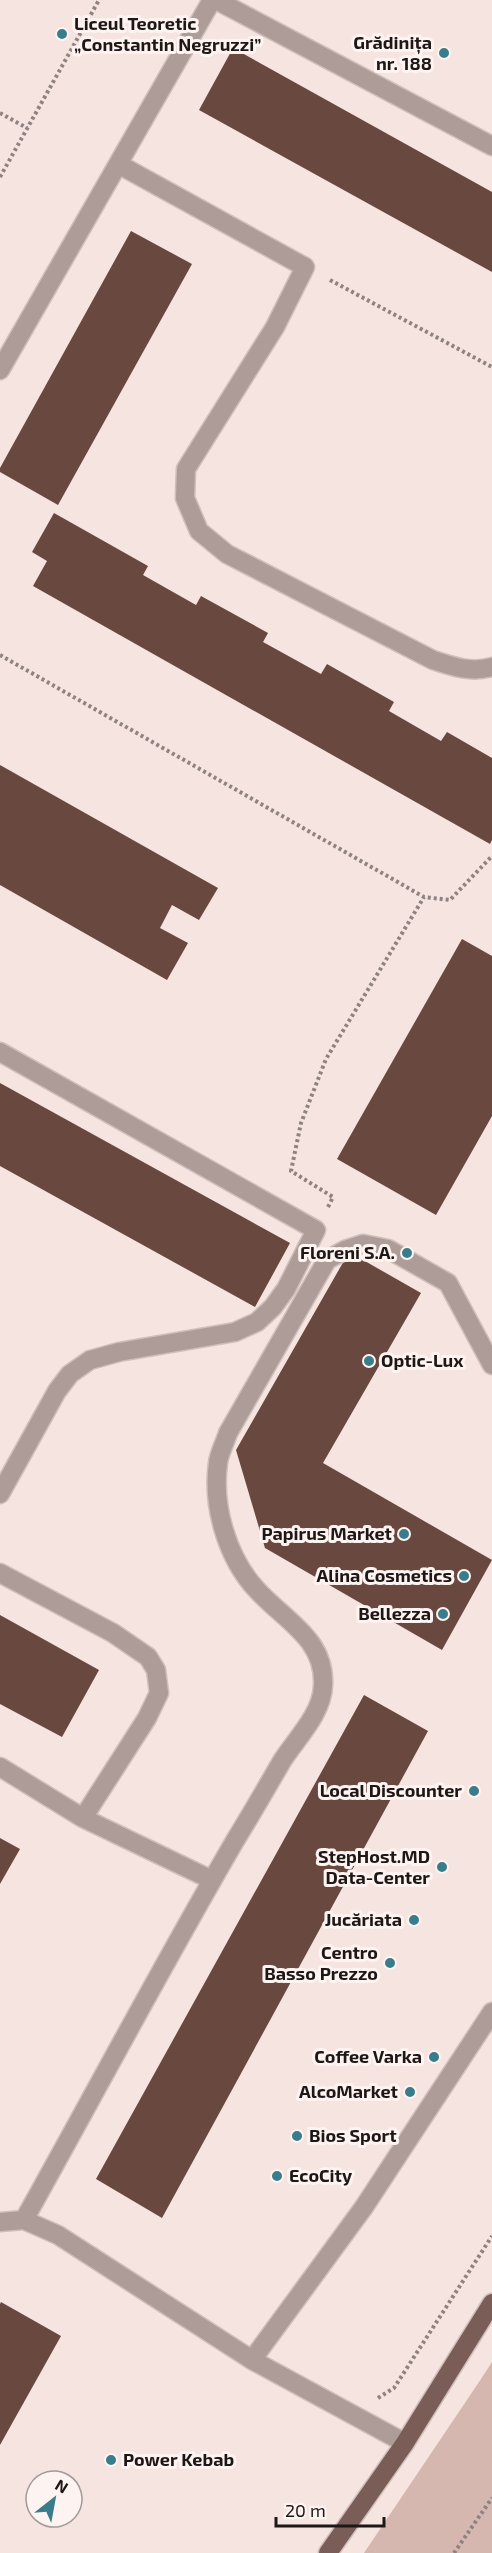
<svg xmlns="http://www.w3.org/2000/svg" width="492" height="2553" font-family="'Exo 2',sans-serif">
	<rect width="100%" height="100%" fill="#f5e4e0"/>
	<path fill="#d5b7b0" d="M492,2362V2553H364L481,2379Z"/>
	<path fill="#694840" d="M233,48L492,192V272L199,110Z
		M131,231L192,264L58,505L0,472V468Z
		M54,513L148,566L143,575L196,605L201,596L268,633L263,642L321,674L327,664L394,702L389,711L441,741L447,732L492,758V840L490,844L33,586L47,561L32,552Z
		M0,765L218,888L199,920L172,905L160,928L188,943L167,980L0,885Z
		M462,939L492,956V1116L436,1215L337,1159Z
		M0,1083L290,1243L255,1307L0,1166Z
		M349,1252L421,1293L323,1463L492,1560L442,1650L265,1548L236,1450Z
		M0,1615L99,1670L62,1737L0,1704Z
		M364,1695L428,1731L162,2218L96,2179Z
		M0,1838L20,1849L0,1884Z
		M1,2302L61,2336L0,2445V2304Z"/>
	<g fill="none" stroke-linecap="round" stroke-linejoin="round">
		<defs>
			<path id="service" d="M216,0L492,146
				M118,164L305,267L275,327L186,469L185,498L199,531L227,554L433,660C454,667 471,673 492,667
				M0,370L212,0
				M0,1052L316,1230L286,1289L273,1307L257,1322L235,1332L119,1352L90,1360L70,1374L57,1391L0,1494
				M0,1573L113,1633L148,1657L156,1670L159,1693L147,1718L83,1818
				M0,1767L83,1818L212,1880
				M24,2220C95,2093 163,1964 236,1839C252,1813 267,1787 282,1761C296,1739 322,1714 323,1686C326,1639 284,1620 257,1590C227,1558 212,1506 218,1463C219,1453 225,1443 228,1433L327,1260L345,1250L363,1244L388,1249L448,1283L492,1365
				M0,2222L24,2220L58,2235L252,2360L405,2443
				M252,2360L364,2207L492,2012"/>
			<path id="primary" d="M328,2553L405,2443L492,2303"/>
		</defs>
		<use href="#service" stroke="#cebfbc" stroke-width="21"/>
		<use href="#primary" stroke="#cebfbc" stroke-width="21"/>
		<path stroke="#8f8381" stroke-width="4" stroke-dasharray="3 3" stroke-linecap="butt" d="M0,113L27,128
			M0,177L99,0
			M330,280L492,367
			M0,655L424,897L450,900L492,856
			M328,1207L333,1197L291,1171L301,1123L326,1059L424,897
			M378,2398L394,2388L492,2236
			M454,2553L492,2498"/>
		<use href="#service" stroke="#ad9c98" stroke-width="18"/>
		<use href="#primary" stroke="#7a5d56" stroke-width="18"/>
	</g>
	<g fill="#397d8c" stroke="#fdf3f0" stroke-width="2">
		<circle cx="62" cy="34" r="6"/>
		<circle cx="444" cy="53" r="6"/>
		<circle cx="407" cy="1253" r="6"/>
		<circle cx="369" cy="1361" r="6"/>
		<circle cx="404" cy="1534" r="6"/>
		<circle cx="464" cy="1576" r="6"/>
		<circle cx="443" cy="1614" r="6"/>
		<circle cx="474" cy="1791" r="6"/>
		<circle cx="442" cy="1867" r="6"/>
		<circle cx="414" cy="1920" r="6"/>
		<circle cx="390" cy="1963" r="6"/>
		<circle cx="434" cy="2057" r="6"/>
		<circle cx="410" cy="2092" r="6"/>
		<circle cx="297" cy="2136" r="6"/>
		<circle cx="277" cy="2176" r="6"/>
		<circle cx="111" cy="2460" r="6"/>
	</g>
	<g text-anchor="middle" stroke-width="6" stroke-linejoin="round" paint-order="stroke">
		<g font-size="18" font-weight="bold" fill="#1d1716" stroke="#fdf3f0" text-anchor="end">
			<text x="74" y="30" text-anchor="start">Liceul Teoretic<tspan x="74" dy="21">„Constantin Negruzzi”</tspan></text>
			<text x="432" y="49">Grădinița<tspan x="432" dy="21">nr. 188</tspan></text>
			<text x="395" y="1259">Floreni S.A.</text>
			<text x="381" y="1367" text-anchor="start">Optic-Lux</text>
			<text x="392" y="1540">Papirus Market</text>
			<text x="452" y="1582">Alina Cosmetics</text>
			<text x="431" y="1620">Bellezza</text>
			<text x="462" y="1797">Local Discounter</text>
			<text x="430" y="1863">StepHost.MD<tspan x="430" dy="21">Data-Center</tspan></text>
			<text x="402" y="1926">Jucăriata</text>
			<text x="378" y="1959">Centro<tspan x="378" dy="21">Basso Prezzo</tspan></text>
			<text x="422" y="2063">Coffee Varka</text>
			<text x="398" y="2098">AlcoMarket</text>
			<text x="309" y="2142" text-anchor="start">Bios Sport</text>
			<text x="289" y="2182" text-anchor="start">EcoCity</text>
			<text x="123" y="2466" text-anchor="start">Power Kebab</text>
		</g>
	</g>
	<g transform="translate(54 2499) rotate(31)"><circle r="28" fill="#fdf3f0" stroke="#a39b99" stroke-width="1.5"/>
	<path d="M0-4.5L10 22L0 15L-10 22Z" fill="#397d8c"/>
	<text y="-9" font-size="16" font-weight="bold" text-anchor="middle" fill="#1d1716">N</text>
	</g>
	<path d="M276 2517v9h108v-9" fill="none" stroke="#1d1716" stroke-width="3"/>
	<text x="285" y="2517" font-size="18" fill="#1d1716" stroke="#fdf3f0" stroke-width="4.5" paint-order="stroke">20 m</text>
</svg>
